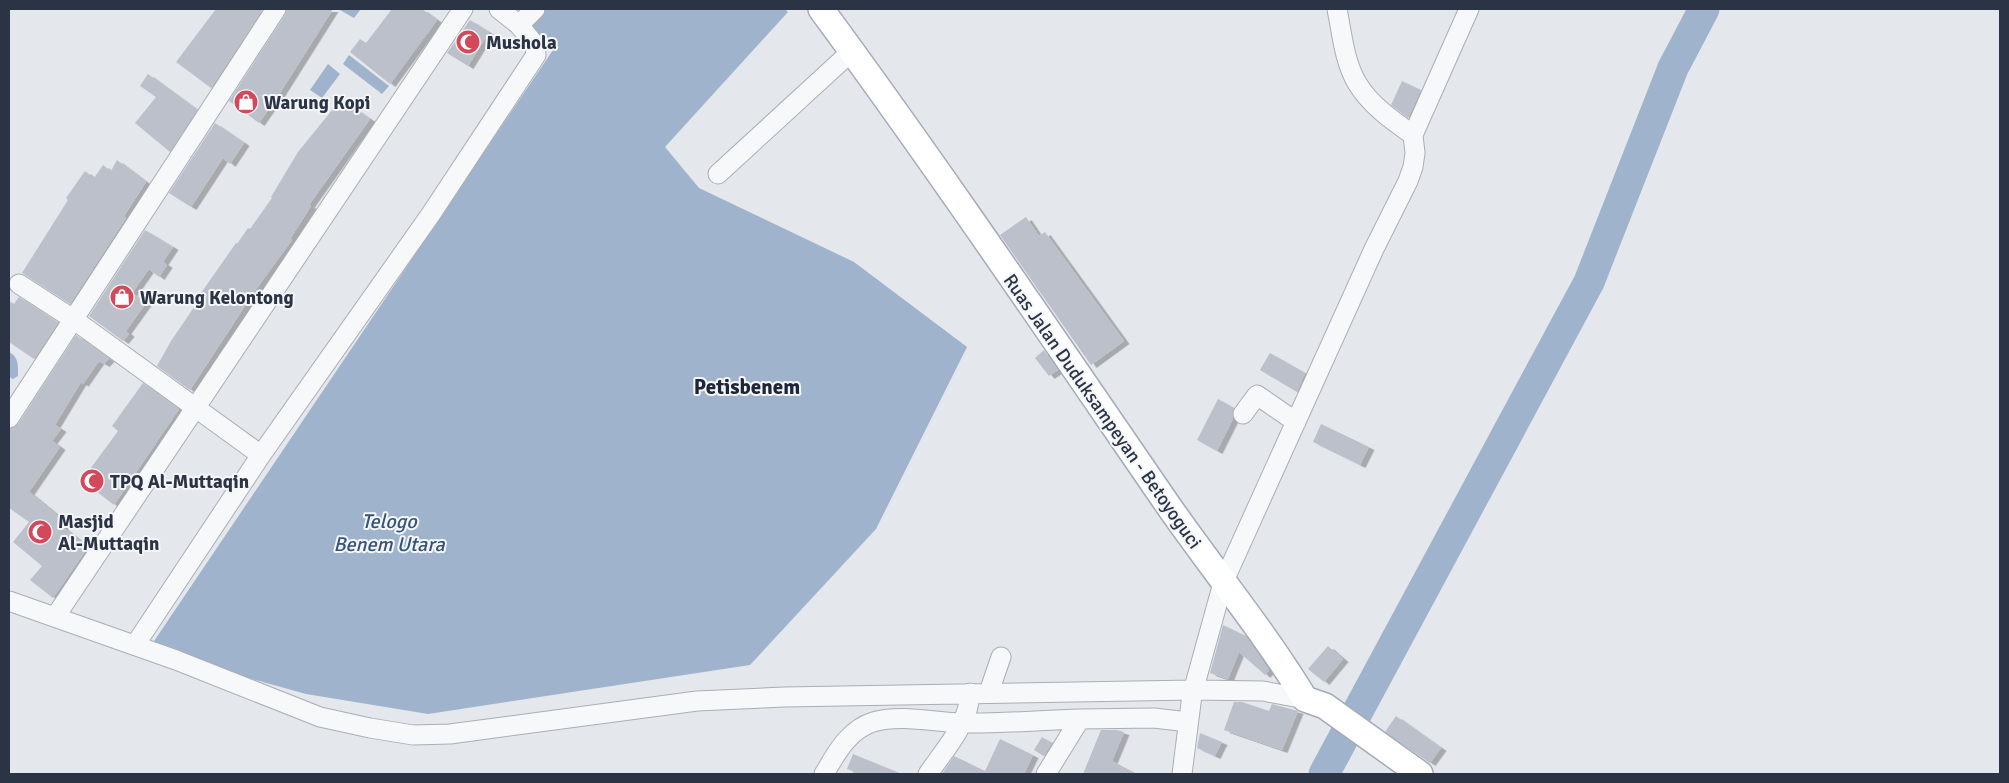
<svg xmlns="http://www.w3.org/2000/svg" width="2009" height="783" font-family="Signika,sans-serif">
	<defs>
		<filter id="shadow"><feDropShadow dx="5.5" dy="3" stdDeviation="0" flood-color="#0004"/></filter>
	</defs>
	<rect width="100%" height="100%" fill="#e4e7ec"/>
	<path fill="#9fb4cc" d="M341,9H361L354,18L340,10Z
		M541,9H785L788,12L665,147L699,188L854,262L967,347L876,529L750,665L428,714L306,694L148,650L553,50L525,24Z
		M349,55L389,86L382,94L343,64Z
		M328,64L340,74L322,98L310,90Z
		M9,352C19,357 18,366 18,376L13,379L9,377Z"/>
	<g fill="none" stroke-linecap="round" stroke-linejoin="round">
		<path stroke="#9fb4cc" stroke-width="31" d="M1324,774L1589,282L1673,68L1704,9"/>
	</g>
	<path fill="#bbc0ca" filter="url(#shadow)" d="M216,9H263L211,88L176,62Z
		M287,9H333L280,93L259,123L229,101L285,15Z
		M392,9H422L437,20L390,84L350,52L360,39L366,43Z
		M470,20L489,32L468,66L447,53Z
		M148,74L197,110L170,152L135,123L156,97L140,86Z
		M1402,81L1421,90L1408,118L1391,105Z
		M341,99L370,119L309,205L311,206L290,239L292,240L254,292L190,390L157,366L171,341L201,297L199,296L236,243L237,244L248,228L250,229L272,198L271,197L298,152Z
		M215,123L244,143L230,164L223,158L191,207L169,193Z
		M117,160L146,182L124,216L126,218L70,304L22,273L68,200L66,198L85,171L94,178L103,165L111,171Z
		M1026,217L1039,236L1045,232L1124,341L1091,365L1000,235Z
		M145,230L173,247L163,262L167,265L159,277L149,269L132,293L146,303L126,331L129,334L123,341L89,316Z
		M19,297L58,323L34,359L9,342V301L14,304Z
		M76,335L109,359L104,364L99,361L83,384L81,382L55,425L61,429L52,441L60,447L29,492L67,523L63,527L88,547L53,598L30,580L42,566L13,542L29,522L9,508V429L18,424Z
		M1044,350L1058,370L1049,376L1035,358Z
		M1270,353L1305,373L1297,392L1260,370Z
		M143,383L179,409L114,505L82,480L118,431L112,426Z
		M1218,399L1234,408L1232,413L1233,419L1217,451L1197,440Z
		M1321,424L1369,447L1360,465L1313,442Z
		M1223,625L1246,636L1269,670L1265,675L1239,652L1228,679L1210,673Z
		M1328,646L1343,659L1324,682L1308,669Z
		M1234,702H1242L1269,711L1272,704L1298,711L1282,750L1224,730Z
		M1396,716L1441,748L1430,763L1385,732Z
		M1101,730H1117L1124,732L1112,761L1137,774H1083Z
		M1200,733L1222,742L1215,756L1197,748Z
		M1042,737L1052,743L1044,756L1034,750Z
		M1000,739L1033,755L1024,774H942L954,756L985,771Z
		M853,754L902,774H860L847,769Z"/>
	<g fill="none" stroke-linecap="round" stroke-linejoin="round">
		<defs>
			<path id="minor" d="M499,9L519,25L535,9
				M1413,135L1469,9
				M718,174L852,51
				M19,284L73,319L261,455
				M1243,414L1257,395L1296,422
				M9,418L276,9
				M9,601L176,660L320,717L370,728L413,735L450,734L697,701L784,697L1193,690L1263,691L1305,699
				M55,617L463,9
				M135,645L261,455L431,214L536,55L535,45L519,25
				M989,692L1001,657
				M824,774C836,754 848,730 873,722C900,714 933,722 961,723C1000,724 1041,720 1080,719
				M928,774C945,749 969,724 970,693
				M1046,774L1080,719L1154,718L1188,722
				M1182,774L1192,695L1223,583L1374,249L1408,181L1413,167L1415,153L1413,135C1393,121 1370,105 1357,83C1344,61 1342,33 1337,9"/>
			<path id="major" d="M821,9C938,168 1049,332 1161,495C1208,564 1262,628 1305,699L1325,706L1420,774"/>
		</defs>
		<use href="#minor" stroke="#a9aeb7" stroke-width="21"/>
		<use href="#major" stroke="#a3abb8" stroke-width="28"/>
		<use href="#minor" stroke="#f7f8fa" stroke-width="19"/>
		<use href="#major" stroke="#fff" stroke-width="25"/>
	</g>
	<defs>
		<symbol id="mosque-disc" viewBox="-11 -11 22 22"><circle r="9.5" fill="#d1495b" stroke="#f4f6f9"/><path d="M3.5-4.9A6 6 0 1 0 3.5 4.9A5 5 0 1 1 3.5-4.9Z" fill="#fff"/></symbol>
		<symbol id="shop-disc" viewBox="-11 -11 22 22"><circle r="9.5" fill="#d1495b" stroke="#f4f6f9"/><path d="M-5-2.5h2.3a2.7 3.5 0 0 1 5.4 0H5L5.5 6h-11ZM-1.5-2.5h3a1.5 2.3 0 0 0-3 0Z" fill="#fff"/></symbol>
	</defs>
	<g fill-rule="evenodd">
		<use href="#mosque-disc" x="454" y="28" width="28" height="28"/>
		<use href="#shop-disc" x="232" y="88" width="28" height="28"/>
		<use href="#shop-disc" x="108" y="283" width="28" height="28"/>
		<use href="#mosque-disc" x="78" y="467" width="28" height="28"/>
		<use href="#mosque-disc" x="26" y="518" width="28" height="28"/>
	</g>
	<g text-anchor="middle" stroke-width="4" stroke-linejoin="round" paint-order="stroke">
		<g font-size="19" font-weight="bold" fill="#2b3445" stroke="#f4f6f9" text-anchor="start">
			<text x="486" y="49">Mushola</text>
			<text x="264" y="109">Warung Kopi</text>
			<text x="140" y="304">Warung Kelontong</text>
			<text x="110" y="488">TPQ Al-Muttaqin</text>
			<text x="58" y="528">Masjid<tspan x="58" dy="22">Al-Muttaqin</tspan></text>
		</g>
		<g font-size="19" fill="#2b3445" stroke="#f4f6f9">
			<text transform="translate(1103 411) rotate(55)" y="7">Ruas Jalan Duduksampeyan - Betoyoguci</text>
		</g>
		<g font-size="20" font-style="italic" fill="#34527a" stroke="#f4f6f9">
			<text x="389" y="528">Telogo<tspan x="389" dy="23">Benem Utara</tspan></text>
		</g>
		<g font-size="21" font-weight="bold" fill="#1d2536" stroke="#f4f6f9">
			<text x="747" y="394">Petisbenem</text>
		</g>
	</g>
	<rect width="2009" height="783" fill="none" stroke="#2b3445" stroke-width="20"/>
</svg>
